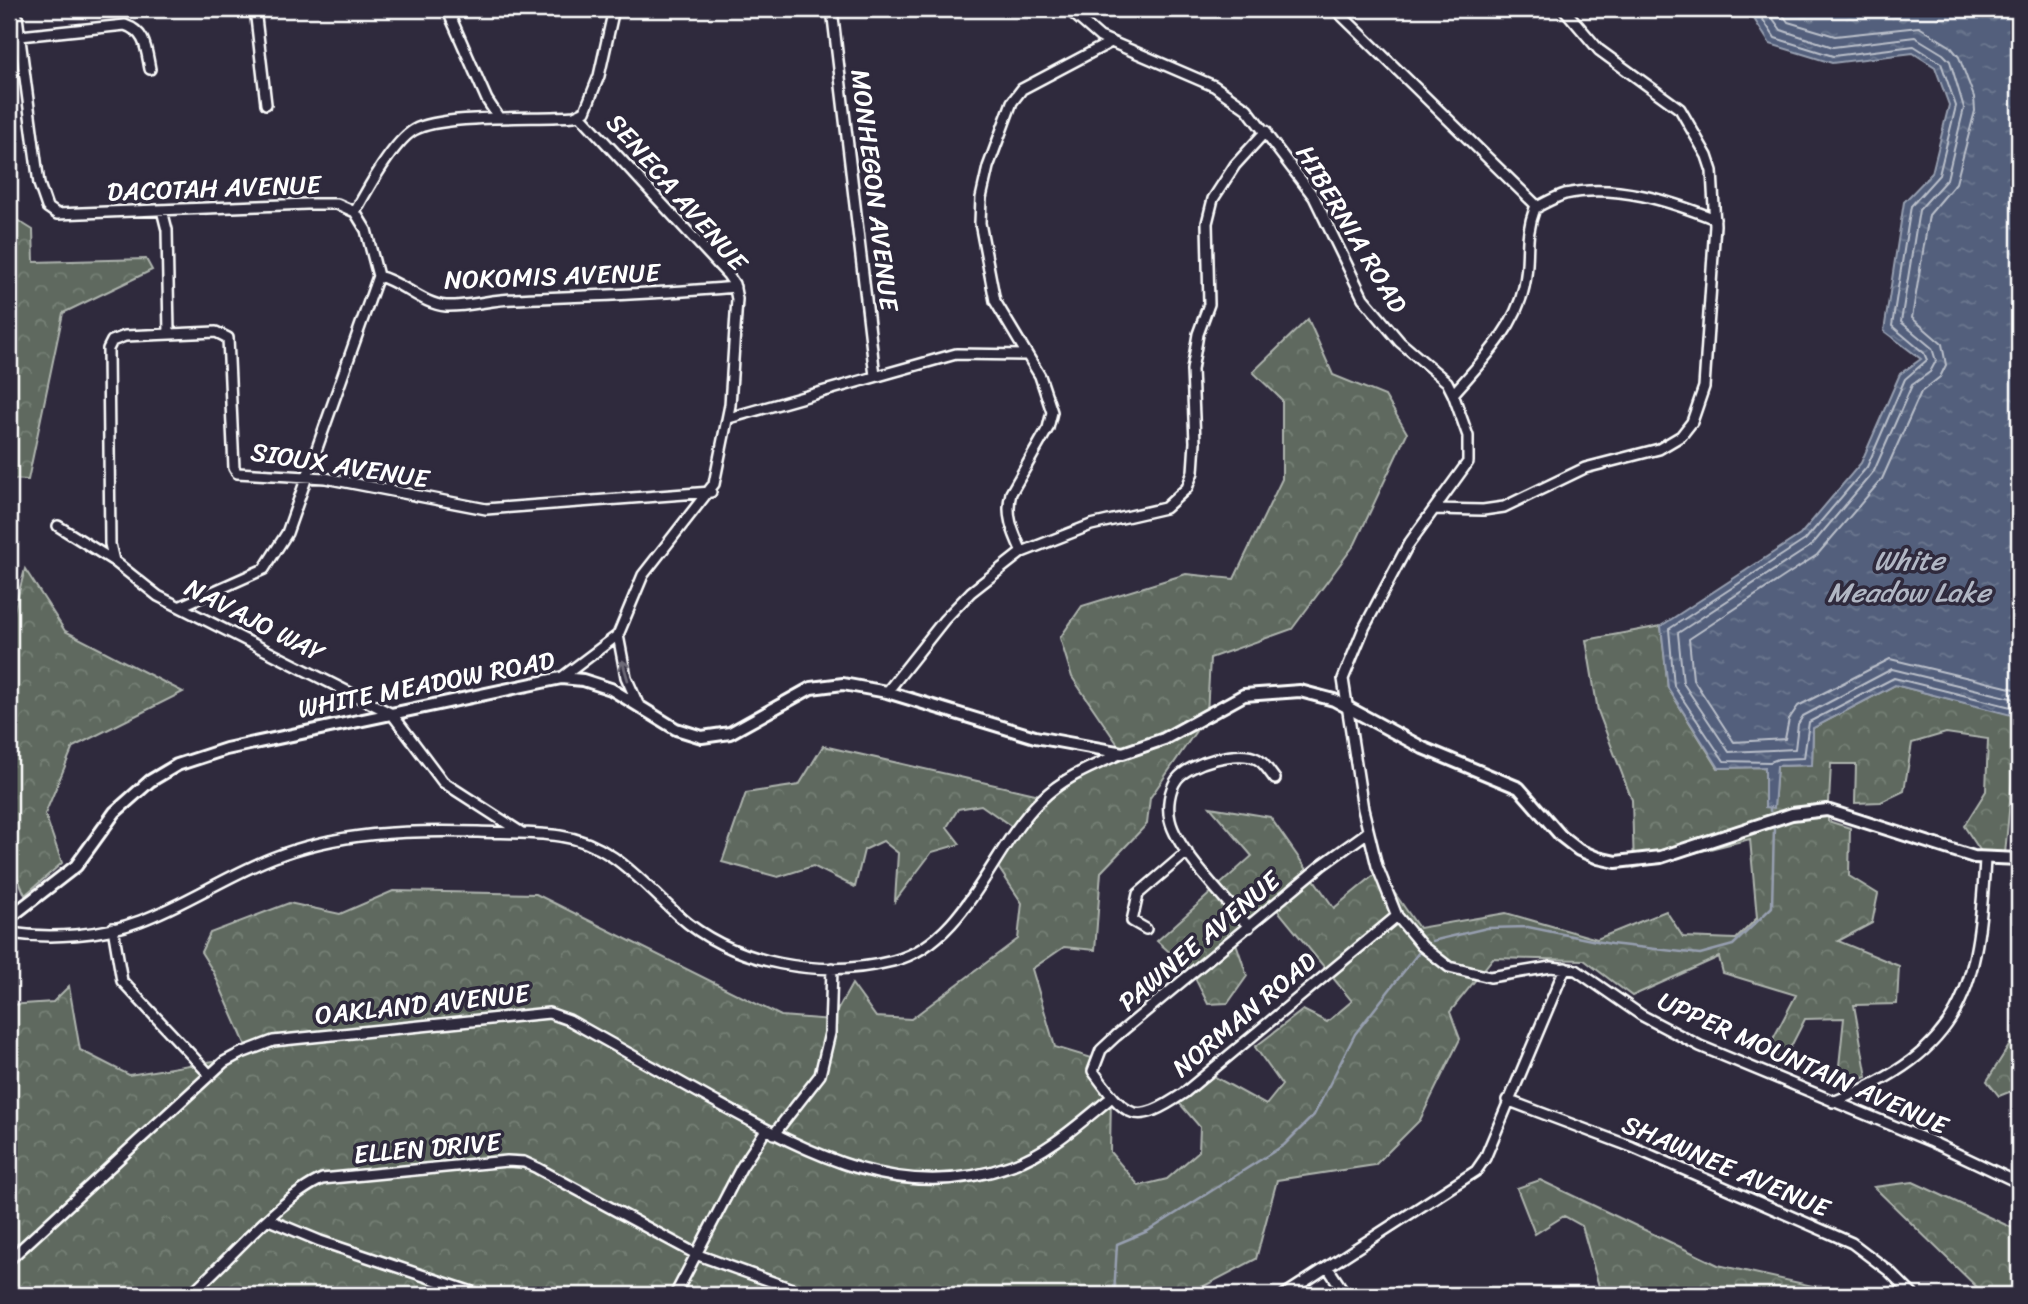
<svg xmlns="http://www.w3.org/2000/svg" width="2028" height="1304" font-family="Sriracha,sans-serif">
	<defs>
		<pattern id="forest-crowns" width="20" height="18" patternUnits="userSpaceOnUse" patternTransform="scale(1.75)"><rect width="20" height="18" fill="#5e695e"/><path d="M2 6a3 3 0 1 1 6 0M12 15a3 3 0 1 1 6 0" fill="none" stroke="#768076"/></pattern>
		<pattern id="water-ripples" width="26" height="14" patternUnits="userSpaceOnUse" patternTransform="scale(1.75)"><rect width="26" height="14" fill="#525f7b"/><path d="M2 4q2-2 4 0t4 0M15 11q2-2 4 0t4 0" fill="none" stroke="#6c778f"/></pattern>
	</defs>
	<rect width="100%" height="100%" fill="#2f2a3d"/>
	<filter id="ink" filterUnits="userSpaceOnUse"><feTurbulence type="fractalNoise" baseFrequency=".0143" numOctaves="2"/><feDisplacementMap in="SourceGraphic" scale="14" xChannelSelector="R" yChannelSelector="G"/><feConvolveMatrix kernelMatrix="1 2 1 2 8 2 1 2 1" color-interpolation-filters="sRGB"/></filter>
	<g filter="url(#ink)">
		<path fill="url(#forest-crowns)" stroke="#aeb4ae" stroke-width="2" d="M9,215L33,230L34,262L146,259L152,270L63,313L28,480L9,479Z
			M1308,319L1333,375L1385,396L1407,433L1355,544L1292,629L1210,658L1207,715L1150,798L1147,824L1101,872L1095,950L1064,947L1032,969L1055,1047L1092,1058L1111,1094L1110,1152L1139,1186L1167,1179L1199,1151L1200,1127L1175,1098L1206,1072L1266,1105L1282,1085L1255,1047L1303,1010L1327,1022L1352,1001L1276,908L1234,937L1247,976L1228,1003L1208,1004L1192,972L1157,941L1252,856L1210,807L1270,817L1334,908L1379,871L1419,928L1506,913L1597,939L1666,911L1683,937L1736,939L1757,918L1750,839L1634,868L1632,800L1598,711L1586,640L1661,626L1668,688L1718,768L1765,767V806L1774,807L1777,766L1812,765L1813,728L1895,685L2018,716L2005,854L1982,853L1964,826L1986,791L1988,739L1946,733L1912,743L1904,791L1881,802L1855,803L1856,764H1831L1828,821L1850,828L1849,876L1878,894L1872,923L1838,941L1899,966L1897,1004L1854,1005L1867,1077L1837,1085L1844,1018L1805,1019L1780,1068L1773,1039L1796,995L1723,973L1719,957L1632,996L1584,960L1493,958L1450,1012L1460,1039L1420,1120L1375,1165L1277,1180L1256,1259L1187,1295L1165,1293L1163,1295H9V1005L53,1002L69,986L80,1050L129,1075L250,1055L214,973L201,952L210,933L289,903L340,914L393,891L536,894L781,1016L832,1020L852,984L876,1017L911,1019L1018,939L1022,903L996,864L1018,831L981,805L958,809L947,827L960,844L932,852L895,901L898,853L883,841L864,850L855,887L813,866L778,877L722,862L746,793L799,785L823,746L1044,796L1125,755L1072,677L1060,638L1082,606L1186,574L1234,579L1282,479V400L1253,372Z
			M25,569L65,631L183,692L73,747L45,814L62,863L25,895L9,858V630Z
			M2019,1030V1088L1999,1096L1987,1081Z
			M1540,1180L1718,1265L1822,1288L1824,1295H1620L1600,1290L1582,1226L1564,1216L1535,1234L1517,1188Z
			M1913,1182L2019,1231V1295H1985L1874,1187Z"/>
		<path fill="url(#water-ripples)" stroke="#979fb0" stroke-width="2" d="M1743,9H2019V717L1895,685L1813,728L1812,765L1777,766L1774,808L1765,807V767L1719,768L1668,688L1661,626L1800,535L1861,463L1900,374L1921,359L1884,331L1904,202L1932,173L1949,105L1935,67L1913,53L1832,63L1770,44L1749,11Z"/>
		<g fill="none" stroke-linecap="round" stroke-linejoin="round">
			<path stroke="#babfca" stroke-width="2" d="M1756,9L1775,38L1833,56L1914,46L1941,63L1956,106L1939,175L1911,206L1892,326L1924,353L1927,360L1905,379L1867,467L1805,540L1669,629L1674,686L1724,761L1770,762L1778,759L1804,758L1809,722L1894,678L2019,709
				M1766,9L1781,30L1833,47L1915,37L1943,54L1950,61L1964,108L1947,179L1919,210L1901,322L1932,348L1936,361L1930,372L1912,385L1874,471L1811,546L1678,633L1683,683L1729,752L1795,749L1798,724L1803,716L1892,669L2019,700
				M1779,9L1788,22L1835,36L1919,27L1950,46L1959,57L1974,97L1975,111L1956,183L1929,215L1912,318L1942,344L1946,365L1940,377L1921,392L1882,479L1817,555L1689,639L1693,679L1734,742L1785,739L1789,719L1798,706L1890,659L2019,690"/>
			<path stroke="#979fb0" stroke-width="2.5" d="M1770,811V807
				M1432,941L1487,928L1528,927L1611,944L1700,954L1733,945L1772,907L1774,827
				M1114,1295L1117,1244L1148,1231L1284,1145L1314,1115L1355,1034L1419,952"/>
			<defs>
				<path id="minor" d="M16,9L39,184L47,207L57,214L307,204H337L355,212
					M255,9L266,104
					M447,9L487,100L499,118
					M832,9L875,376
					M1068,9L1100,37L1214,86L1247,109L1314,197L1363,298L1400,342L1447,382L1453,394
					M1335,9L1538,207
					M20,36L125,25C146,32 146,49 150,69
					M579,114L728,275L734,284L737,299L730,405L714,484L643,575L618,635L626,677L638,704
					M162,210L167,230L169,333
					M355,212C367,190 393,142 414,130C443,114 538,119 574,116L585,111L599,76L614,9
					M1715,219C1670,201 1615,183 1565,194C1555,197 1545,203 1535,208C1523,240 1531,257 1524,287C1515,329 1480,363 1453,394L1468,436V462L1408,545L1364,628L1343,679L1363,809L1377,866L1397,916L1422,946L1449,967L1490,977L1551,967L1576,970L1641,1015L1700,1046L1930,1141L2019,1183
					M378,276C402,282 422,304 446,306C468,307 492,299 515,299C588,296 661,294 735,287
					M729,418L956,354L1026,355
					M1434,509L1483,510L1504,507L1585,468L1659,449L1681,436L1692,422L1704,387L1715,225L1712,171L1707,156L1680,109L1599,50L1564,9
					M58,526L114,561L158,596L392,714L443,782L522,833
					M1022,552C1013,532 1005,515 1011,493L1048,428L1052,412L1040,376L995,301L980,223L981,198L988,167L1012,102L1022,89L1111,42
					M114,561L110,544L108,349L112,341L125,336L216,332L228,338L234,468L237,473L325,478L486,509L711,492
					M181,606L264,569L287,533L378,276L366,230L355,212
					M561,678L618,635
					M887,692L944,620L971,592L1022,552L1091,525L1165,508L1187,488L1193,472L1195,442L1192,370L1198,334L1209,304L1207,223L1213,199L1235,165L1266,131
					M1368,832L1322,865L1116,1036L1101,1050L1093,1071C1127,1118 1134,1127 1184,1093L1397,916
					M1249,927C1228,901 1177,851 1170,820C1167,807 1169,790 1177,779C1189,763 1239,749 1257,759C1264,762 1270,773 1275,779
					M113,928L122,981L210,1075
					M1146,929L1132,921L1138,894L1187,852
					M9,933C50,939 101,936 140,921C186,904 226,876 272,858C338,832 407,830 478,832C505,833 533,832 560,836C612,843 641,882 678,915C734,965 822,979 893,961C967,942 991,848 1041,800C1064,777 1093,766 1122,753
					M1507,1100L1632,1147L1852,1243L1889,1271L1913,1295
					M1833,1102C1964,1051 1978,990 1985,859
					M774,1134L820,1075L830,1033L832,968
					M269,1220L320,1241L481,1295
					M9,1260L224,1062L239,1054L273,1041L549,1013L569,1020C617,1047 664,1073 712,1100C807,1152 901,1206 1012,1165C1049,1152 1081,1122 1112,1097
					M1328,1268L1346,1295
					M189,1295C227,1263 279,1198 322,1179L507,1161L524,1162L537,1168L698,1255L809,1295
					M675,1295L741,1168L766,1130
					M1284,1295L1476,1171L1485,1158L1565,968"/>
				<path id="tertiary" d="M9,918L76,866L115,812L150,781L177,765L226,749L561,678L583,680L611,689L676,729L702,737L730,733L811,688L843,684L887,692L1035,737L1123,753L1164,739L1244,695L1300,691L1334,700L1423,748L1519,788L1561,836L1579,850L1598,858L1616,862L1661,857L1792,814L1827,810L1974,857L2019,859"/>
			</defs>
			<use href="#minor" stroke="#fff" stroke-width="14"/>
			<use href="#tertiary" stroke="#fff" stroke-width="16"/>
			<use href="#minor" stroke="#2f2a3d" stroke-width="9"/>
			<use href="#tertiary" stroke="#2f2a3d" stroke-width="10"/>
		</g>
		<defs><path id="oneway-shaft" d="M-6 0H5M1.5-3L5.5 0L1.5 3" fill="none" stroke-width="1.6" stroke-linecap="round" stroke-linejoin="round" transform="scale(1.75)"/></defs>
		<use stroke="#6d6a77" href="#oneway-shaft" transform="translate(625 670) rotate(-106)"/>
	</g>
	<g text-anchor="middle" stroke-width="7" stroke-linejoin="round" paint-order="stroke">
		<g font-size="26" fill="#fff" stroke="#2f2a3d">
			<text transform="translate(214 188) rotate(-2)" y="9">DACOTAH AVENUE</text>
			<text transform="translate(875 190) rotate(83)" y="9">MONHEGON AVENUE</text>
			<text transform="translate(677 192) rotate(49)" y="9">SENECA AVENUE</text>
			<text transform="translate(1352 229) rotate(59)" y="9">HIBERNIA ROAD</text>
			<text transform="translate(552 276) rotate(-2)" y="9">NOKOMIS AVENUE</text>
			<text transform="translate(340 465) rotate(9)" y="9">SIOUX AVENUE</text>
			<text transform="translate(255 620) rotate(27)" y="9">NAVAJO WAY</text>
			<text transform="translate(426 684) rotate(-11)" y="9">WHITE MEADOW ROAD</text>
			<text transform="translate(1199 941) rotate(-40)" y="9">PAWNEE AVENUE</text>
			<text transform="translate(422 1004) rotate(-6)" y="9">OAKLAND AVENUE</text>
			<text transform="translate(1244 1014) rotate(-40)" y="9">NORMAN ROAD</text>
			<text transform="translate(1803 1063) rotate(24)" y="9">UPPER MOUNTAIN AVENUE</text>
			<text transform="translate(427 1148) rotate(-5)" y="9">ELLEN DRIVE</text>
			<text transform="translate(1726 1166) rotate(23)" y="9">SHAWNEE AVENUE</text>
		</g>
		<g font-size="28" font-style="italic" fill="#b1b7c4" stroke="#2f2a3d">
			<text x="1909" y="570">White<tspan x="1909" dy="32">Meadow Lake</tspan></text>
		</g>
	</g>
	<rect width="2028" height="1304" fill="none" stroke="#2f2a3d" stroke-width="35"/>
	<rect x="18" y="18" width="1993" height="1269" fill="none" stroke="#fff" stroke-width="2.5" filter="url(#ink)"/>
</svg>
